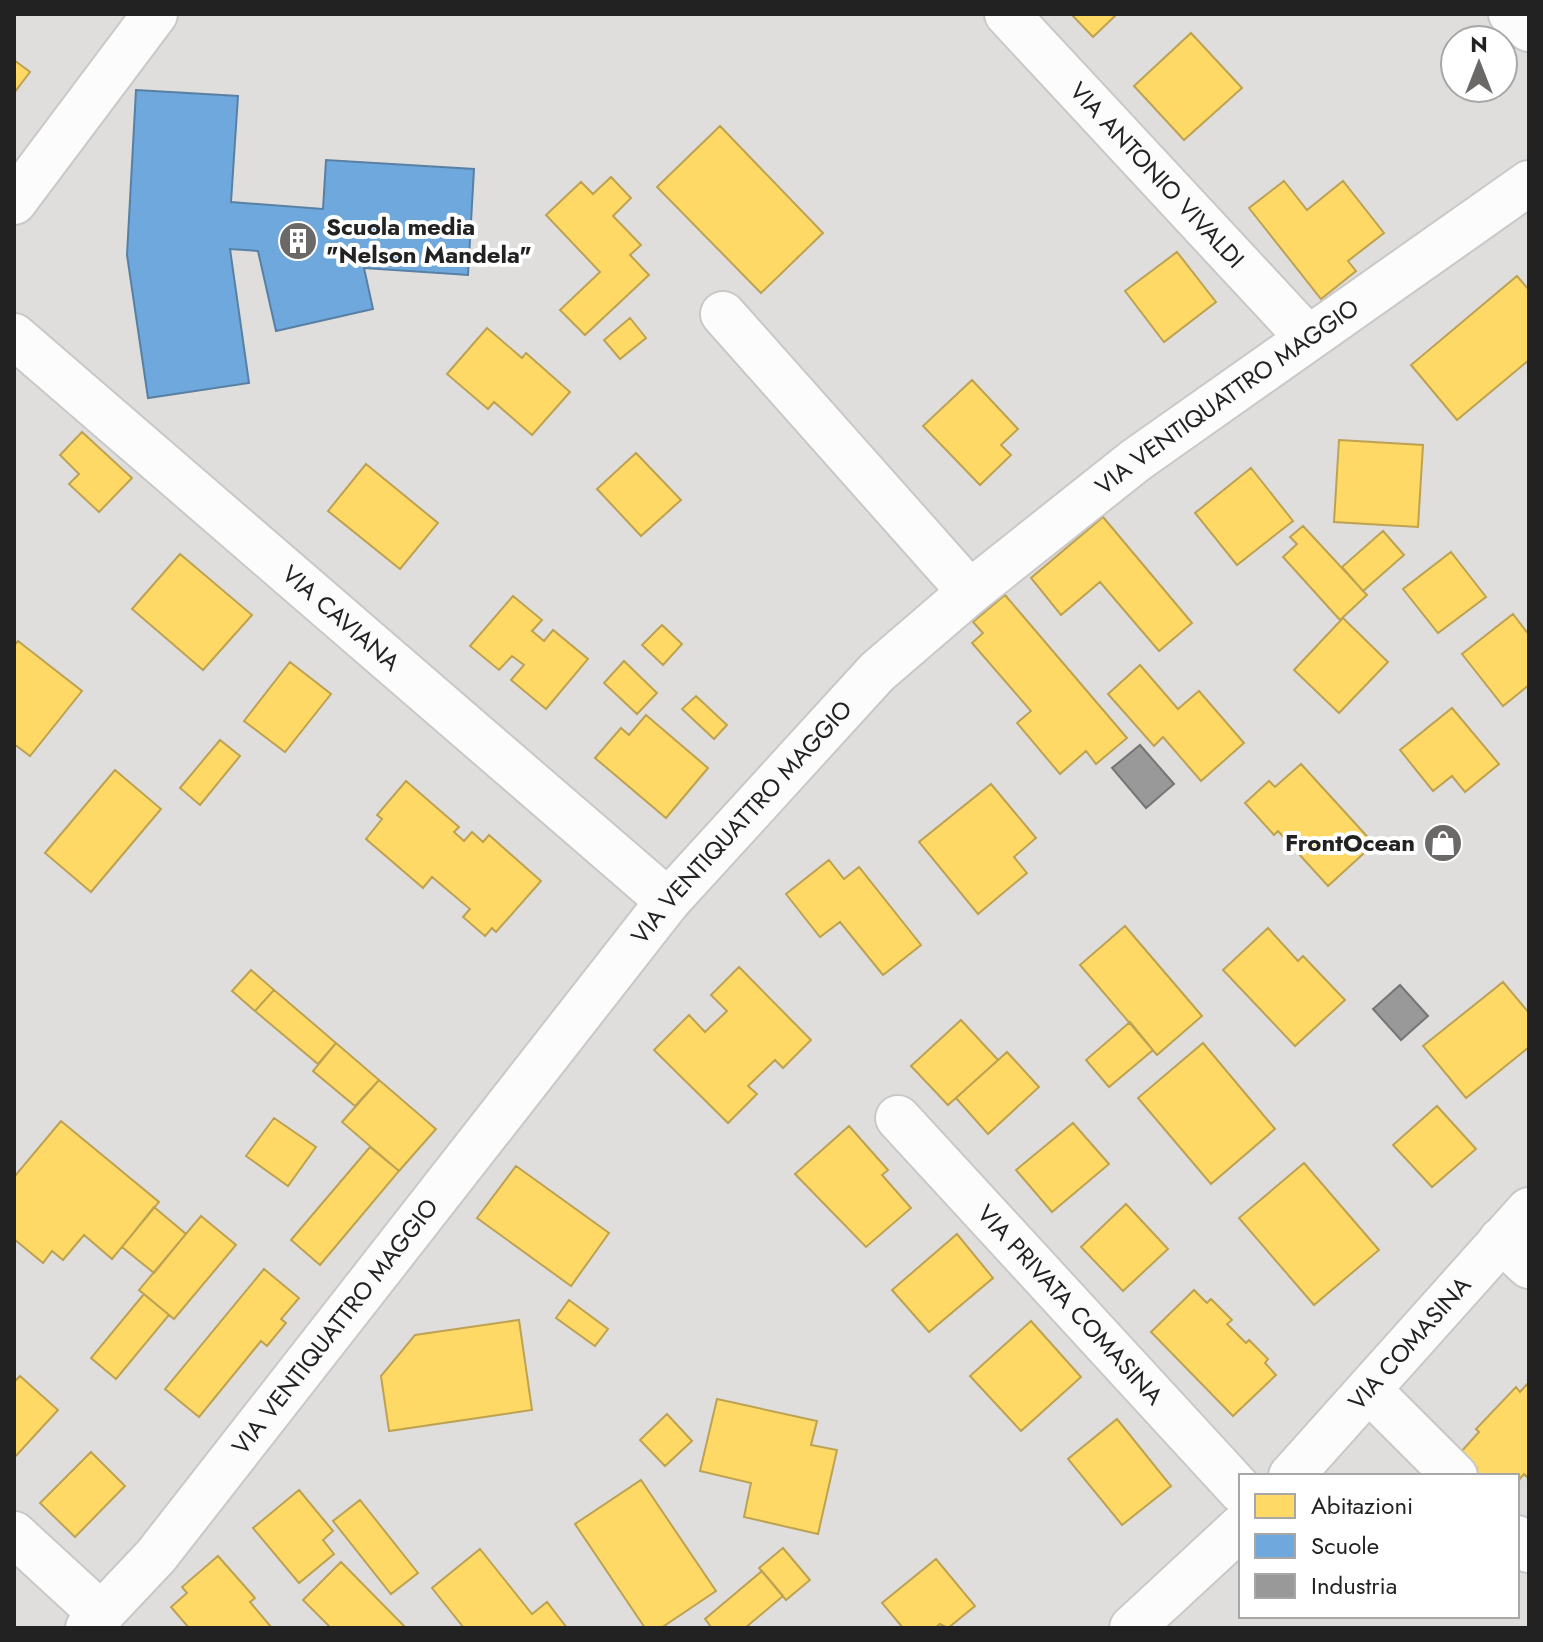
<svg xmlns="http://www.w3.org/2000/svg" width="1543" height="1642" font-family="Jost,sans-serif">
	<rect width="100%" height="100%" fill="#f0eeeb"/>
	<path fill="#dfdedc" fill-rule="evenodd" d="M14,14H1529V1628H14ZM1455,40H1503V88H1455ZM1241,1476H1517V1616H1241Z"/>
	<path fill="#ffd966" stroke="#bda252" stroke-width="2" d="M1071,14H1117L1093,37Z
		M1191,33L1242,88L1184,140L1134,86Z
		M14,60L30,72L14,93Z
		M720,126L823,233L761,293L657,187Z
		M611,177L631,198L613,216L641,245L630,255L649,275L585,335L560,310L600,272L546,215L581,182L593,194Z
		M1284,181L1307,210L1343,181L1384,233L1348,261L1356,271L1321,299L1249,208Z
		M1177,252L1216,302L1164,342L1125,291Z
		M1517,276L1529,290V360L1457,420L1411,365Z
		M630,318L646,338L620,359L604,340Z
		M487,328L522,358L526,353L570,392L532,435L494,402L488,409L447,374Z
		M972,380L1018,429L1001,445L1011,455L980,485L923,426Z
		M82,432L132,478L99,512L69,484L79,474L60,455Z
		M1339,440L1423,445L1418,527L1334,522Z
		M636,453L681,500L641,536L597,489Z
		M366,464L438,523L400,569L328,511Z
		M1251,468L1293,521L1237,565L1195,513Z
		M1103,517L1192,623L1159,651L1100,582L1061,615L1031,578Z
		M1303,526L1367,595L1340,620L1283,557L1297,544L1290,537Z
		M1383,531L1404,555L1363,591L1342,567Z
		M1451,552L1486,597L1438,633L1403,589Z
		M180,554L252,615L203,670L132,609Z
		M1005,595L1127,738L1096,764L1086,751L1060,774L1017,723L1031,711L972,643L983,633L973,622Z
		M513,596L542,620L532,631L544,641L553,630L588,659L546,709L511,680L524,665L512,656L499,670L470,646Z
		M1513,614L1529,635V685L1503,706L1462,654Z
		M1343,618L1388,662L1339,713L1294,670Z
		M662,625L682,644L663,665L642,645Z
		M18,641L82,691L30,756L14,744V646Z
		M624,661L657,693L637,714L604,683Z
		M290,662L331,694L285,752L244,721Z
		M1140,665L1178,709L1199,691L1244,743L1201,781L1163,737L1154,746L1108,694Z
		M696,696L727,725L714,739L682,709Z
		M1452,708L1499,764L1465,792L1452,776L1433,791L1400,750Z
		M646,715L708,768L666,818L595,758L621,728L629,735Z
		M220,740L240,756L200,805L180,788Z
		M1301,764L1374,844L1328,886L1278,831L1274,835L1245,803L1269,781L1275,787Z
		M115,770L161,809L91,892L45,853Z
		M406,781L459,827L454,832L464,841L472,832L483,842L489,835L541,881L496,932L492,928L485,936L463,917L470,909L432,877L423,888L366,839L382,819L377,815Z
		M991,784L1036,838L1014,857L1027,873L978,914L919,842Z
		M829,860L844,879L859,867L921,945L883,975L840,922L820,937L786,894Z
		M1125,926L1202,1016L1157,1055L1080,965Z
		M1268,928L1298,961L1303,956L1345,1000L1295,1046L1223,970Z
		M739,967L811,1040L783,1068L775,1060L748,1086L757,1094L728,1123L654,1050L689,1015L705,1032L727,1011L711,995Z
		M251,970L274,990L255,1011L232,991Z
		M1503,982L1529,1013V1047L1466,1098L1423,1046Z
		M274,990L336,1043L318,1064L255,1011Z
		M961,1020L998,1060L948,1105L911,1066Z
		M1130,1022L1153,1050L1109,1087L1086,1060Z
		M336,1043L379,1080L355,1106L313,1071Z
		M1203,1043L1275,1129L1211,1184L1138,1098Z
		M1007,1052L1039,1087L988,1134L956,1098Z
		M379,1080L436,1129L399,1171L342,1122Z
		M1437,1106L1476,1149L1432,1187L1393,1145Z
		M274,1118L316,1147L288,1186L246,1156Z
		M61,1121L159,1202L112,1259L84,1235L63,1260L52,1251L43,1263L14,1239V1177Z
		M1073,1123L1109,1164L1052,1212L1016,1170Z
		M849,1126L888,1170L882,1175L911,1208L866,1247L795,1174Z
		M370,1147L399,1171L320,1265L291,1240Z
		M1304,1163L1379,1250L1314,1305L1239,1218Z
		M516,1166L609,1233L571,1286L477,1218Z
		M1126,1204L1168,1249L1123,1291L1081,1247Z
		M154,1207L186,1234L154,1273L122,1247Z
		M201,1216L236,1245L174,1319L139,1290Z
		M957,1234L993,1278L929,1332L892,1290Z
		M264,1269L299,1298L281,1319L286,1323L267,1346L261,1341L199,1417L165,1389Z
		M1194,1290L1207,1303L1211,1299L1232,1320L1227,1324L1246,1343L1249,1340L1268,1359L1265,1363L1276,1375L1233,1416L1151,1332Z
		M144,1294L169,1315L116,1379L91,1358Z
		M569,1300L608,1329L595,1346L556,1318Z
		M519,1320L532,1410L389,1431L381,1376L415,1335Z
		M1031,1321L1081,1377L1021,1431L970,1376Z
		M20,1376L58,1410L14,1458V1382Z
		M1529,1382V1479L1524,1474L1517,1482V1476H1476L1473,1473L1477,1468L1460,1453L1479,1432L1476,1429L1516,1387L1520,1392Z
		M717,1399L817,1421L811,1445L837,1450L818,1534L744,1517L751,1483L700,1471Z
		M667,1414L692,1441L665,1466L640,1440Z
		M1117,1419L1171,1486L1122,1525L1068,1459Z
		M91,1452L125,1486L75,1537L40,1503Z
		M641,1480L716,1591L661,1628H645L575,1524Z
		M299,1490L333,1531L323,1540L334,1554L299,1583L253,1528Z
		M360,1500L418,1573L391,1594L333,1521Z
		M783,1548L810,1580L786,1600L759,1568Z
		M480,1549L532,1614L547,1602L567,1628H464L432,1588Z
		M218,1556L255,1598L250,1602L272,1628H189L171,1607L187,1593L182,1587Z
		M936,1559L975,1606L948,1628L940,1624L935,1628H903L882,1603Z
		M341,1562L406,1628H331L303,1600Z
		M762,1571L783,1596L745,1628H712L705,1619Z"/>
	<path fill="#6fa8dc" stroke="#5880a4" stroke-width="2" d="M136,90L238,96L231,202L323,209L326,160L474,169L468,275L364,268L373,309L276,331L258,251L230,249L249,383L148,398L127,255Z"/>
	<path fill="#999" stroke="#757575" stroke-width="2" d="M1140,745L1174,784L1146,808L1112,768Z
		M1400,985L1428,1016L1401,1040L1373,1009Z"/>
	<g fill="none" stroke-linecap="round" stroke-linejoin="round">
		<defs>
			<g id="minor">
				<path id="s1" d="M1007,14L1308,338"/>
				<path d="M1511,14L1529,29"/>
				<path d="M14,202L155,14"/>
				<path d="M723,314L970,592"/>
				<path id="s2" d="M14,336L668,901"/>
				<path id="s3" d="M898,1118L1241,1491"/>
				<path d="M1501,1240L1529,1266"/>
				<path d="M1370,1391L1455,1476"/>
				<path id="s4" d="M1291,1476L1529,1210"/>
				<path d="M14,1534L101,1614"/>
				<path d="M1517,1538L1529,1550"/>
				<path id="s5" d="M88,1628L156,1556L668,901L877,672L970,592L1136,460L1529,183"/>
				<path d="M1132,1628L1241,1527"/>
			</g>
		</defs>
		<use href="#minor" stroke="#c9c8c7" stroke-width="48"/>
		<use href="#minor" stroke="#fdfcfc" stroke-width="44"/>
	</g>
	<defs>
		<symbol id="building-disc" viewBox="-11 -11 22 22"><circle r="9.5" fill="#6a6968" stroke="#fff"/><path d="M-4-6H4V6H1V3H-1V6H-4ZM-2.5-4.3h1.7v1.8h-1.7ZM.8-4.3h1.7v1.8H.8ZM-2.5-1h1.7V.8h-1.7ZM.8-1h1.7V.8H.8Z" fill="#fff"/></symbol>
		<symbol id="shop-disc" viewBox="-11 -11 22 22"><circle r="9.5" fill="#6a6968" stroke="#fff"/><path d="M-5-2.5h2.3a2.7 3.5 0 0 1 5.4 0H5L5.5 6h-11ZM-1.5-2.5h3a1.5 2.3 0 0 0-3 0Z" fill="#fff"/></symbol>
	</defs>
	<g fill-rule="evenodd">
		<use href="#building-disc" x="276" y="219" width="44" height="44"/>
		<use href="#shop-disc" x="1421" y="821" width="44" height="44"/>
	</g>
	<g text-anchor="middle" stroke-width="8" stroke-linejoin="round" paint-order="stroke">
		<g font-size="24" fill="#222" stroke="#fff">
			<text dy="8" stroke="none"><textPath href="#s1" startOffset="220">VIA ANTONIO VIVALDI</textPath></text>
			<text dy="8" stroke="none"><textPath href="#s5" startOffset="1686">VIA VENTIQUATTRO MAGGIO</textPath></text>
			<text dy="8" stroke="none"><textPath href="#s2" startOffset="432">VIA CAVIANA</textPath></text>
			<text dy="8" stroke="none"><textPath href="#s5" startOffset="1038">VIA VENTIQUATTRO MAGGIO</textPath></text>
			<text dy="8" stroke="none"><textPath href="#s3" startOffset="254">VIA PRIVATA COMASINA</textPath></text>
			<text dy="8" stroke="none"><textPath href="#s5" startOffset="390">VIA VENTIQUATTRO MAGGIO</textPath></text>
			<text dy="8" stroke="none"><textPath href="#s4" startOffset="178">VIA COMASINA</textPath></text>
		</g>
		<g font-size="24" font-weight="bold" fill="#222" stroke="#fff" text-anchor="start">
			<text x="326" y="235">Scuola media<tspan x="326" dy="28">"Nelson Mandela"</tspan></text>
			<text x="1415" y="851" text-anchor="end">FrontOcean</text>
		</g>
	</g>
	<rect width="1543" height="1642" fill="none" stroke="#222222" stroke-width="32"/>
	<rect x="1239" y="1474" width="280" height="144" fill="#ffffff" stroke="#a7a7a7" stroke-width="2"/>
	<rect x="1255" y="1494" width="40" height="24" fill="#ffd966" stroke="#a7a7a7" stroke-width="2"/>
	<text x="1311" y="1514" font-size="24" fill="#222222">Abitazioni</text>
	<rect x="1255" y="1534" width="40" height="24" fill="#6fa8dc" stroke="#a7a7a7" stroke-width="2"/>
	<text x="1311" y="1554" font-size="24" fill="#222222">Scuole</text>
	<rect x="1255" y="1574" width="40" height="24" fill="#999999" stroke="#a7a7a7" stroke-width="2"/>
	<text x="1311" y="1594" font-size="24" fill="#222222">Industria</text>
	<g transform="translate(1479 64)"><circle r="38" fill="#ffffff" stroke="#a7a7a7" stroke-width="2"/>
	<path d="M0-6L14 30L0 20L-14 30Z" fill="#6a6968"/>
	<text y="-12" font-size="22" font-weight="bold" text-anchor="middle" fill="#222222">N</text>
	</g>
</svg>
